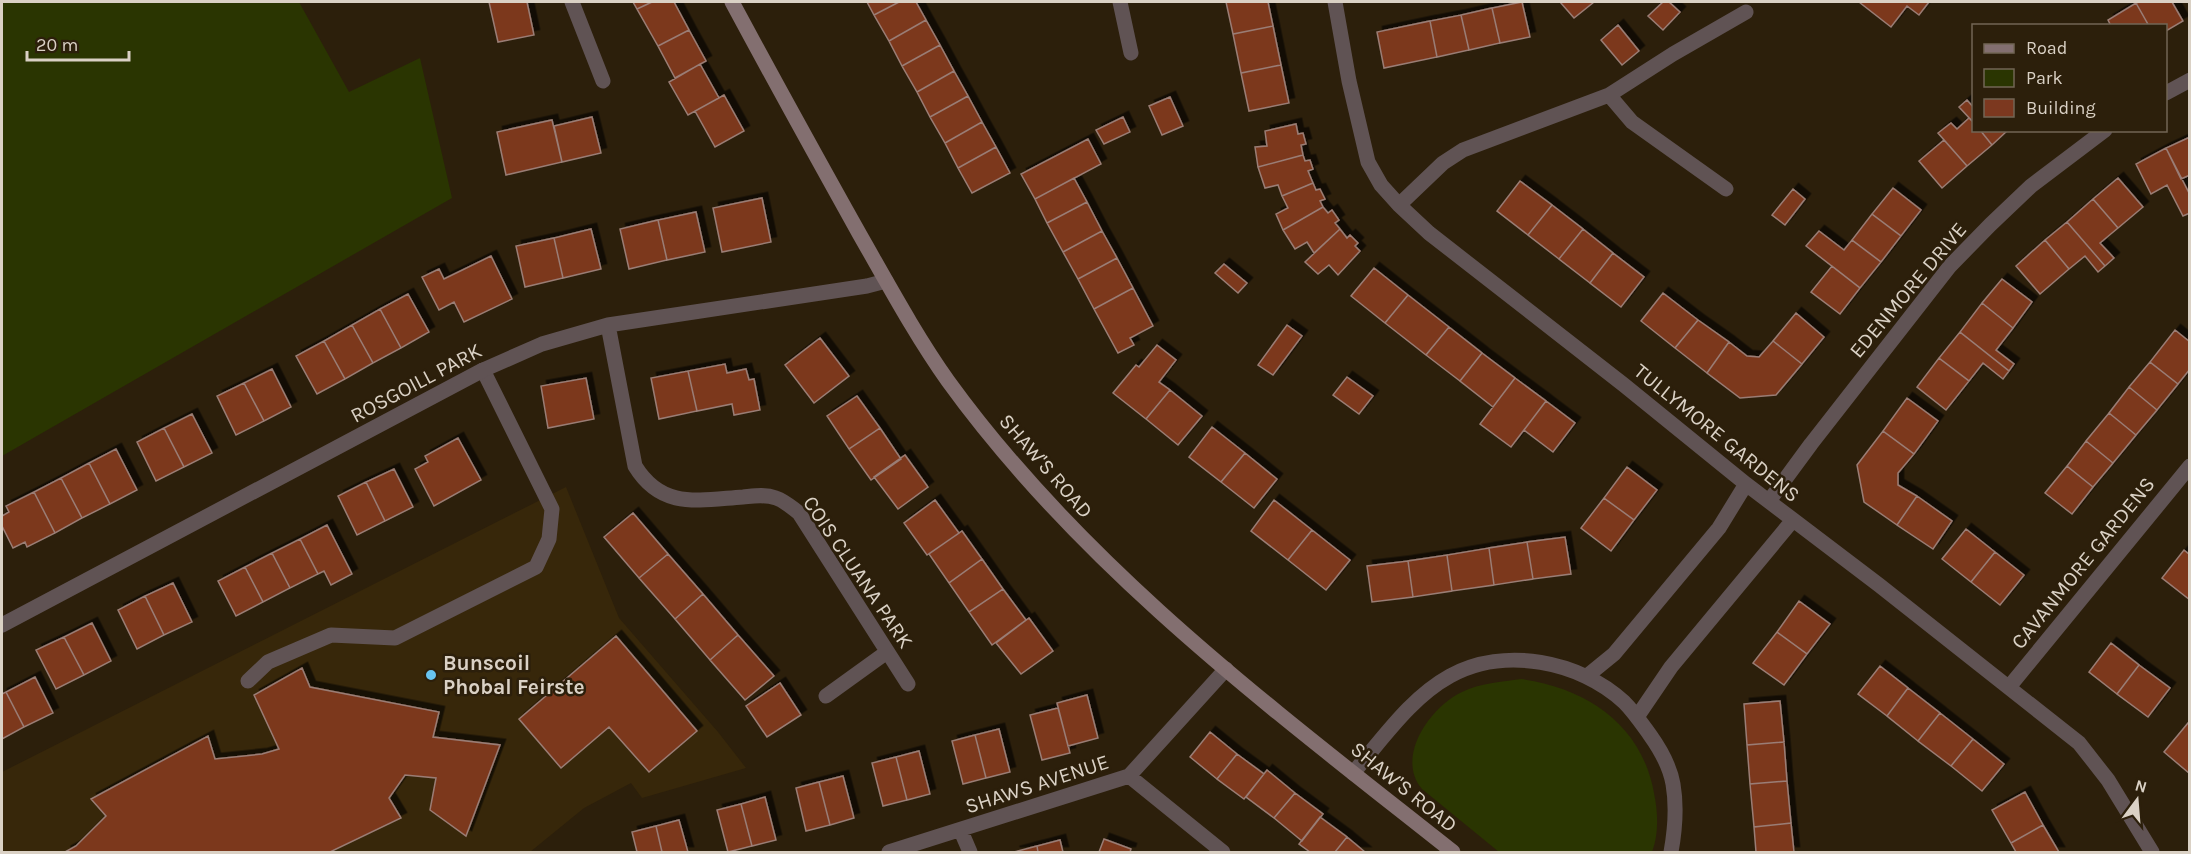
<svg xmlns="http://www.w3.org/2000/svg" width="2191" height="854" font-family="Karla,sans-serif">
	<defs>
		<filter id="shadow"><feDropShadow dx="5.5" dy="-5.5" stdDeviation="0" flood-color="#0009"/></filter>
	</defs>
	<rect width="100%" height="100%" fill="#2c1f0b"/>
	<path fill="#37270a" d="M566,487L619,618L718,732L746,768L642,798L631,783L584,808L530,852H2V772Z"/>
	<path fill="#2a3501" d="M2,2H299L349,92L420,58L452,198L2,456Z
		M1521,679C1587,688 1642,725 1654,793C1658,812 1659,834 1652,852H1499L1422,789C1395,757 1430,707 1462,692C1480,683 1502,682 1521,679Z"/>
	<path fill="#7c381f" stroke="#9a7d74" stroke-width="1.5" filter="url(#shadow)" d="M489,2H527L534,35L498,42Z
		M633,2H652L637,9Z
		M652,2H674L689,30L658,46L637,9Z
		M867,2H899L874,15Z
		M899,2H916L926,20L889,41L874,15Z
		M1226,2H1268L1273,26L1233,34Z
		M1522,2L1530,37L1500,43L1492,8Z
		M1560,2H1594L1574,18Z
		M1663,2H1669L1680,12L1663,30L1648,16Z
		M1859,2H1929L1919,15L1907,6L1891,27Z
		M2139,2H2172L2183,21L2166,31V26H2149L2136,3Z
		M2136,3L2149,26H2111L2108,20Z
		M1492,8L1500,43L1469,50L1461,15Z
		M1461,15L1469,50L1437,57L1430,21Z
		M926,20L940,45L902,66L889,41Z
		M1430,21L1437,57L1384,68L1377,32Z
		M1618,25L1639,51L1622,65L1601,40Z
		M1273,26L1281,65L1241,73L1233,34Z
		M689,30L706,61L675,78L658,46Z
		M940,45L954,71L917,92L902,66Z
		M700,64L719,98L688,115L669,82Z
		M1281,65L1289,103L1249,111L1241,73Z
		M954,71L968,96L930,117L917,92Z
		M724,95L744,131L715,147L695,111Z
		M968,96L982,122L945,143L930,117Z
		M1170,97L1183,126L1162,135L1149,106Z
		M1967,100L1974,108V123L1959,107Z
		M592,117L601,153L562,162L554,126Z
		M1123,117L1130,132L1104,144L1096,130Z
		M1969,118L1974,123V130H1980L1992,145L1967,166L1938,133L1951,123L1957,129Z
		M552,120L562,162L506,175L497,132Z
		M982,122L996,147L958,168L945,143Z
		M1296,124L1298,134L1303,133L1306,144L1301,145L1303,155L1258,167L1255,147L1267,146L1265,131Z
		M1980,130H2008L1992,145Z
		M2190,137V175L2181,179L2166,148Z
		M1088,139L1101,164L1035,199L1021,174Z
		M1944,140L1967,166L1942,188L1919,161Z
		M996,147L1010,173L972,193L958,168Z
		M2166,148L2190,195V213L2183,216L2167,185L2151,194L2136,164Z
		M1303,155L1305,161L1310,160L1313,169L1308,171L1313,183L1282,196L1278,185L1265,188L1258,167Z
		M1074,178L1087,202L1047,223L1035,199Z
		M2118,178L2143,207L2118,228L2093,199Z
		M1520,181L1552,205L1528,235L1497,211Z
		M1313,183L1316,190L1320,189L1325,199L1320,201L1323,207L1283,230L1276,214L1288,208L1282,196Z
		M1893,188L1921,210L1901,236L1872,214Z
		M1793,189L1805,199L1785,225L1772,215Z
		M762,198L771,242L722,252L713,208Z
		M2093,199L2118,228L2100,243L2114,258L2105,266L2067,222Z
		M1087,202L1102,231L1063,252L1047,223Z
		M1552,205L1583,229L1559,259L1528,235Z
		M1323,207L1328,213L1332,210L1339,220L1335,223L1340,229L1314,253L1307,242L1295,249L1283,230Z
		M696,212L705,252L667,260L658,220Z
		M1872,214L1901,236L1881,262L1852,240Z
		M658,220L667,260L629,269L620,229Z
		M2067,222L2105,266L2098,272L2085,256L2069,269L2045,240Z
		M591,229L601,269L563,278L554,238Z
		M1340,229L1347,238L1350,235L1358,243L1355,246L1360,251L1338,275L1329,265L1318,274L1305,262Z
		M1583,229L1613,253L1590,283L1559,259Z
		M1102,231L1117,258L1078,279L1063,252Z
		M1819,231L1844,250L1852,240L1881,262L1860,288L1806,246Z
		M554,238L563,278L525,287L516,246Z
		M2045,240L2069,269L2040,294L2016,266Z
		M1613,253L1644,277L1621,307L1590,283Z
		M491,256L512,299L464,322L454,302L439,310L422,277L439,269L444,279Z
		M1117,258L1133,288L1094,309L1078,279Z
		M1224,264L1247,283L1238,293L1215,273Z
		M1832,266L1860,288L1840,314L1811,292Z
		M1374,268L1408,295L1385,323L1351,296Z
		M2002,279L2032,302L2013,328L1982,303Z
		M1133,288L1153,326L1130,338L1134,345L1118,353L1094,309Z
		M1663,293L1698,320L1675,348L1641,321Z
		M408,294L429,332L401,348L380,309Z
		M1408,295L1449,327L1426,355L1385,323Z
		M1982,303L2013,328L1996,350L2014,364L2009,371L1960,332Z
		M380,309L401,348L373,363L352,325Z
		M1796,313L1824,337L1802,364L1773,341Z
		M1698,320L1729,342L1707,373L1675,348Z
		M352,325L373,363L345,379L324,341Z
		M1287,325L1302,336L1273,375L1258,365Z
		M1449,327L1482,353L1460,381L1426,355Z
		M2175,330L2190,342V369L2178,384L2150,362Z
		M1960,332L2009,371L2003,379L1983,363L1969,381L1939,358Z
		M820,338L849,376L814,403L785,365Z
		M324,341L345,379L317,394L296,356Z
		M1773,341L1802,364L1776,395L1740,398L1707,373L1729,342L1747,356L1759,357Z
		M1157,345L1176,360L1159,382L1170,390L1146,419L1113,393L1136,365L1139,367Z
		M1482,353L1515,378L1493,407L1460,381Z
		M1939,358L1969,381L1946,410L1917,387Z
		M2150,362L2178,384L2157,410L2129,387Z
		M725,364L727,373L746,369L749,380L754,379L760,410L734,415L732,404L697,411L688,371Z
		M272,369L291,407L264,421L244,383Z
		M688,371L697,411L659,419L651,378Z
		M1347,377L1373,396L1359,414L1333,395Z
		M586,378L594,419L548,428L541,386Z
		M1515,378L1546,401L1511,447L1480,424Z
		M244,383L264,421L236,435L217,396Z
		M2129,387L2157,410L2136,435L2109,413Z
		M1170,390L1202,416L1178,445L1146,419Z
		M857,396L880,428L849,449L827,416Z
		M1907,398L1938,421L1914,454L1883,431Z
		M1546,401L1575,423L1553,452L1524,430Z
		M2109,413L2136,435L2113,463L2086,441Z
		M192,414L212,453L184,467L164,428Z
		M1212,427L1245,453L1221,482L1189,457Z
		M164,428L184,467L156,481L137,442Z
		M880,428L901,459L871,480L849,449Z
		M1883,431L1914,454L1898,473V485L1917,496L1897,525L1864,502L1857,465Z
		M458,438L481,480L434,506L415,469L428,462L425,456Z
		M2086,441L2113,463L2093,487L2067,466Z
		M116,449L137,490L110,504L89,463Z
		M1245,453L1277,479L1254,508L1221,482Z
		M905,455L928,487L898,509L874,477Z
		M89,463L110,504L82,518L61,478Z
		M2067,466L2093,487L2072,514L2045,493Z
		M1627,467L1657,490L1634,520L1604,498Z
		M394,469L413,507L385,521L366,482Z
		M61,478L82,518L55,533L34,492Z
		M366,482L385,521L357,535L338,496Z
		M34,492L55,533L27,547L25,542L13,548L2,526V516L9,512L6,506Z
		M1917,496L1952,521L1933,549L1897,525Z
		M1604,498L1634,520L1611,551L1581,528Z
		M935,500L959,533L927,555L904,523Z
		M1274,500L1312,530L1288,560L1251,531Z
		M633,513L668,554L639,578L604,537Z
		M327,525L352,574L331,585L324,571L318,574L300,539Z
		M1966,529L1995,552L1971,582L1942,559Z
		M1312,530L1350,560L1326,590L1288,560Z
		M962,531L982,559L949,583L929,554Z
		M1565,537L1571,574L1533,579L1527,542Z
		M300,539L318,574L290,588L272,553Z
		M1527,542L1533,579L1494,585L1489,548Z
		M1489,548L1494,585L1452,591L1447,555Z
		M2184,550L2190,555V600L2162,578Z
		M1995,552L2024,575L2000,605L1971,582Z
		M272,553L290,588L263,602L245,567Z
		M668,554L703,594L675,619L639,578Z
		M1447,555L1452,591L1413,597L1408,561Z
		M982,559L1003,589L969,612L949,583Z
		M1408,561L1413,597L1372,602L1367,566Z
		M245,567L263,602L236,616L218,581Z
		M173,583L192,622L164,635L145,596Z
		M1003,589L1026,620L992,645L969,612Z
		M703,594L738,635L710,660L675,619Z
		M145,596L164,635L137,649L118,610Z
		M1799,601L1830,624L1807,654L1777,632Z
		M1029,618L1053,651L1021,674L996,643Z
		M92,623L111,661L84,675L64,637Z
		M1777,632L1807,654L1784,685L1753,663Z
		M738,635L774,676L745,700L710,660Z
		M616,636L697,731L649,772L609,727L561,768L519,719Z
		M64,637L84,675L56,689L36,650Z
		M2111,643L2139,665L2117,694L2089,672Z
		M2139,665L2170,688L2148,717L2117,694Z
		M1880,666L1908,688L1887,716L1858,694Z
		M302,668L310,687L439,712L433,737L500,745L466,836L430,810L436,778L405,775L389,798L401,818L330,852H65L76,846L106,816L91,799L208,736L215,759L262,754L279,749L254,695Z
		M35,677L53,713L24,727L6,692Z
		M780,683L801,715L767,737L746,706Z
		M1908,688L1940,713L1918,741L1887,716Z
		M6,692L24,727L2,739V694Z
		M1087,695L1098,738L1068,746L1057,703Z
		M1780,701L1784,742L1747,745L1744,704Z
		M1058,708L1070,753L1042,760L1030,715Z
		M1940,713L1973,739L1951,766L1918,741Z
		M2188,723L2190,724V774L2164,752Z
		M999,729L1010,772L986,778L975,735Z
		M1210,732L1237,754L1217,779L1190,757Z
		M975,735L986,778L963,784L952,741Z
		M1973,739L2004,764L1982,791L1951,766Z
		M1784,742L1787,781L1750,784L1747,745Z
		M919,751L930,794L907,800L896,757Z
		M1237,754L1264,774L1244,799L1217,779Z
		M896,757L907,800L883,806L872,763Z
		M1267,770L1295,793L1274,818L1246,797Z
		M843,776L854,818L830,825L819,782Z
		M1787,781L1791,823L1754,827L1750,784Z
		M819,782L830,825L806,831L796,788Z
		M2025,792L2043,825L2011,843L1992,810Z
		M1295,793L1323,814L1302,841L1274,818Z
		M765,797L776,840L752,846L741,804Z
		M741,804L752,846L728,852L717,810Z
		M1320,817L1347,837L1335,852H1310L1299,844Z
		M679,820L688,852H662L656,826Z
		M1791,823L1794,852H1756L1754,827Z
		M2043,825L2059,852H2016L2011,843Z
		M656,826L662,852H637L632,832Z
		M1347,837L1365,852H1335Z
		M1104,839L1131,849L1130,852H1099Z
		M1060,840L1063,852H1038L1037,846Z
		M1037,846L1038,852H1014Z"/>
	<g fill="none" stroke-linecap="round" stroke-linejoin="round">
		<path stroke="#605354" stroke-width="15" d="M1120,2L1131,53
			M248,681L268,662L331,635L395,638L536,567L549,539L552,509L483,370"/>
		<path stroke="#605354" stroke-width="15" d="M572,2L603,81
			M1335,2L1349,81L1368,162L1381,185L1399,205L1429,233L1624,385L1746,484L1879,585L2079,743L2108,780L2152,852
			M2166,93L2190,80
			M1609,95L1632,122L1726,189
			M1399,205L1443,163L1463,150L1609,95L1673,54L1746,12
			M608,325L635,466C662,510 699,500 743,497C754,496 765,494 776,498C785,501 791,507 799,513L908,684
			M1769,501L1811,444L1950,266L1990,225L2031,186L2105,130
			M2,625L483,370L542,344L608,325L867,286L886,281
			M1587,676L1614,654L1719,528L1746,484
			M2009,687L2190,466
			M826,696L887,652
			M1637,717L1671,667L1793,520
			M1353,773C1382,740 1410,698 1450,676C1504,646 1580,661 1624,702C1634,712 1642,724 1650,735C1660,749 1670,767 1673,784C1677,807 1675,830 1671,852
			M1129,776L1223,852
			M961,831L970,852
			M889,852L1129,776L1226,669"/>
		<path stroke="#836f70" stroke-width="15" d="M732,2C774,80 817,158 860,235C888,284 916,336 948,381C1084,569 1274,710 1453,852"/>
	</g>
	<circle fill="#68c4f0" stroke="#2c1f0b" stroke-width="2" cx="431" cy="675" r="6"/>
	<g text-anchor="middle" stroke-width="5" stroke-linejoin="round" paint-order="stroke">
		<g font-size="21" fill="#dad1c5" stroke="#2c1f0b">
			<text transform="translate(1908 290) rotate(-50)" y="7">EDENMORE DRIVE</text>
			<text transform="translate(416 383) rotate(-28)" y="7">ROSGOILL PARK</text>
			<text transform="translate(1717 433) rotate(39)" y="7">TULLYMORE GARDENS</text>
			<text transform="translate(1046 466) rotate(49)" y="7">SHAW'S ROAD</text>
			<text transform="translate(2083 563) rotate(-51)" y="7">CAVANMORE GARDENS</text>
			<text transform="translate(858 572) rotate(56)" y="7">COIS CLUANA PARK</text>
			<text transform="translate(1037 784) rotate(-18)" y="7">SHAWS AVENUE</text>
			<text transform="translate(1404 787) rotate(39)" y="7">SHAW'S ROAD</text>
		</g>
		<g font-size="21" font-weight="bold" fill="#dad1c5" stroke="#2c1f0b" text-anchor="start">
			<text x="443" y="670">Bunscoil<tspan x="443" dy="24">Phobal Feirste</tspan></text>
		</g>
	</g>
	<rect width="2191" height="854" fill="none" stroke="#dad1c5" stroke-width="6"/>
	<rect x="1972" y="24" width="195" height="108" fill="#2c1f0b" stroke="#726655" stroke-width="1.5"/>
	<rect x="1984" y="44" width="30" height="9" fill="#836f70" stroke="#726655" stroke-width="1.5"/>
	<text x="2026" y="54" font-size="18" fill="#dad1c5">Road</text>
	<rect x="1984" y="69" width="30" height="18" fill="#2a3501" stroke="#726655" stroke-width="1.5"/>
	<text x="2026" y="84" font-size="18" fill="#dad1c5">Park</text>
	<rect x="1984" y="99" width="30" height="18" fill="#7c381f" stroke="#726655" stroke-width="1.5"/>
	<text x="2026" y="114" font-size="18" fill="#dad1c5">Building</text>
	<g transform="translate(2137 800) rotate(16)" stroke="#2c1f0b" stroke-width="4.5" paint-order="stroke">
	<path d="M0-4.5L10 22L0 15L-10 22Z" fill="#dad1c5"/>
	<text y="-9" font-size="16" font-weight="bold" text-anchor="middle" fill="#dad1c5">N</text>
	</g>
	<path d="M27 51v9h102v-9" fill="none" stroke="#dad1c5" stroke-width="3"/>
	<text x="36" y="51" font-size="18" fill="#dad1c5" stroke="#2c1f0b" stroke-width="4.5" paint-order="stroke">20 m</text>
</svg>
